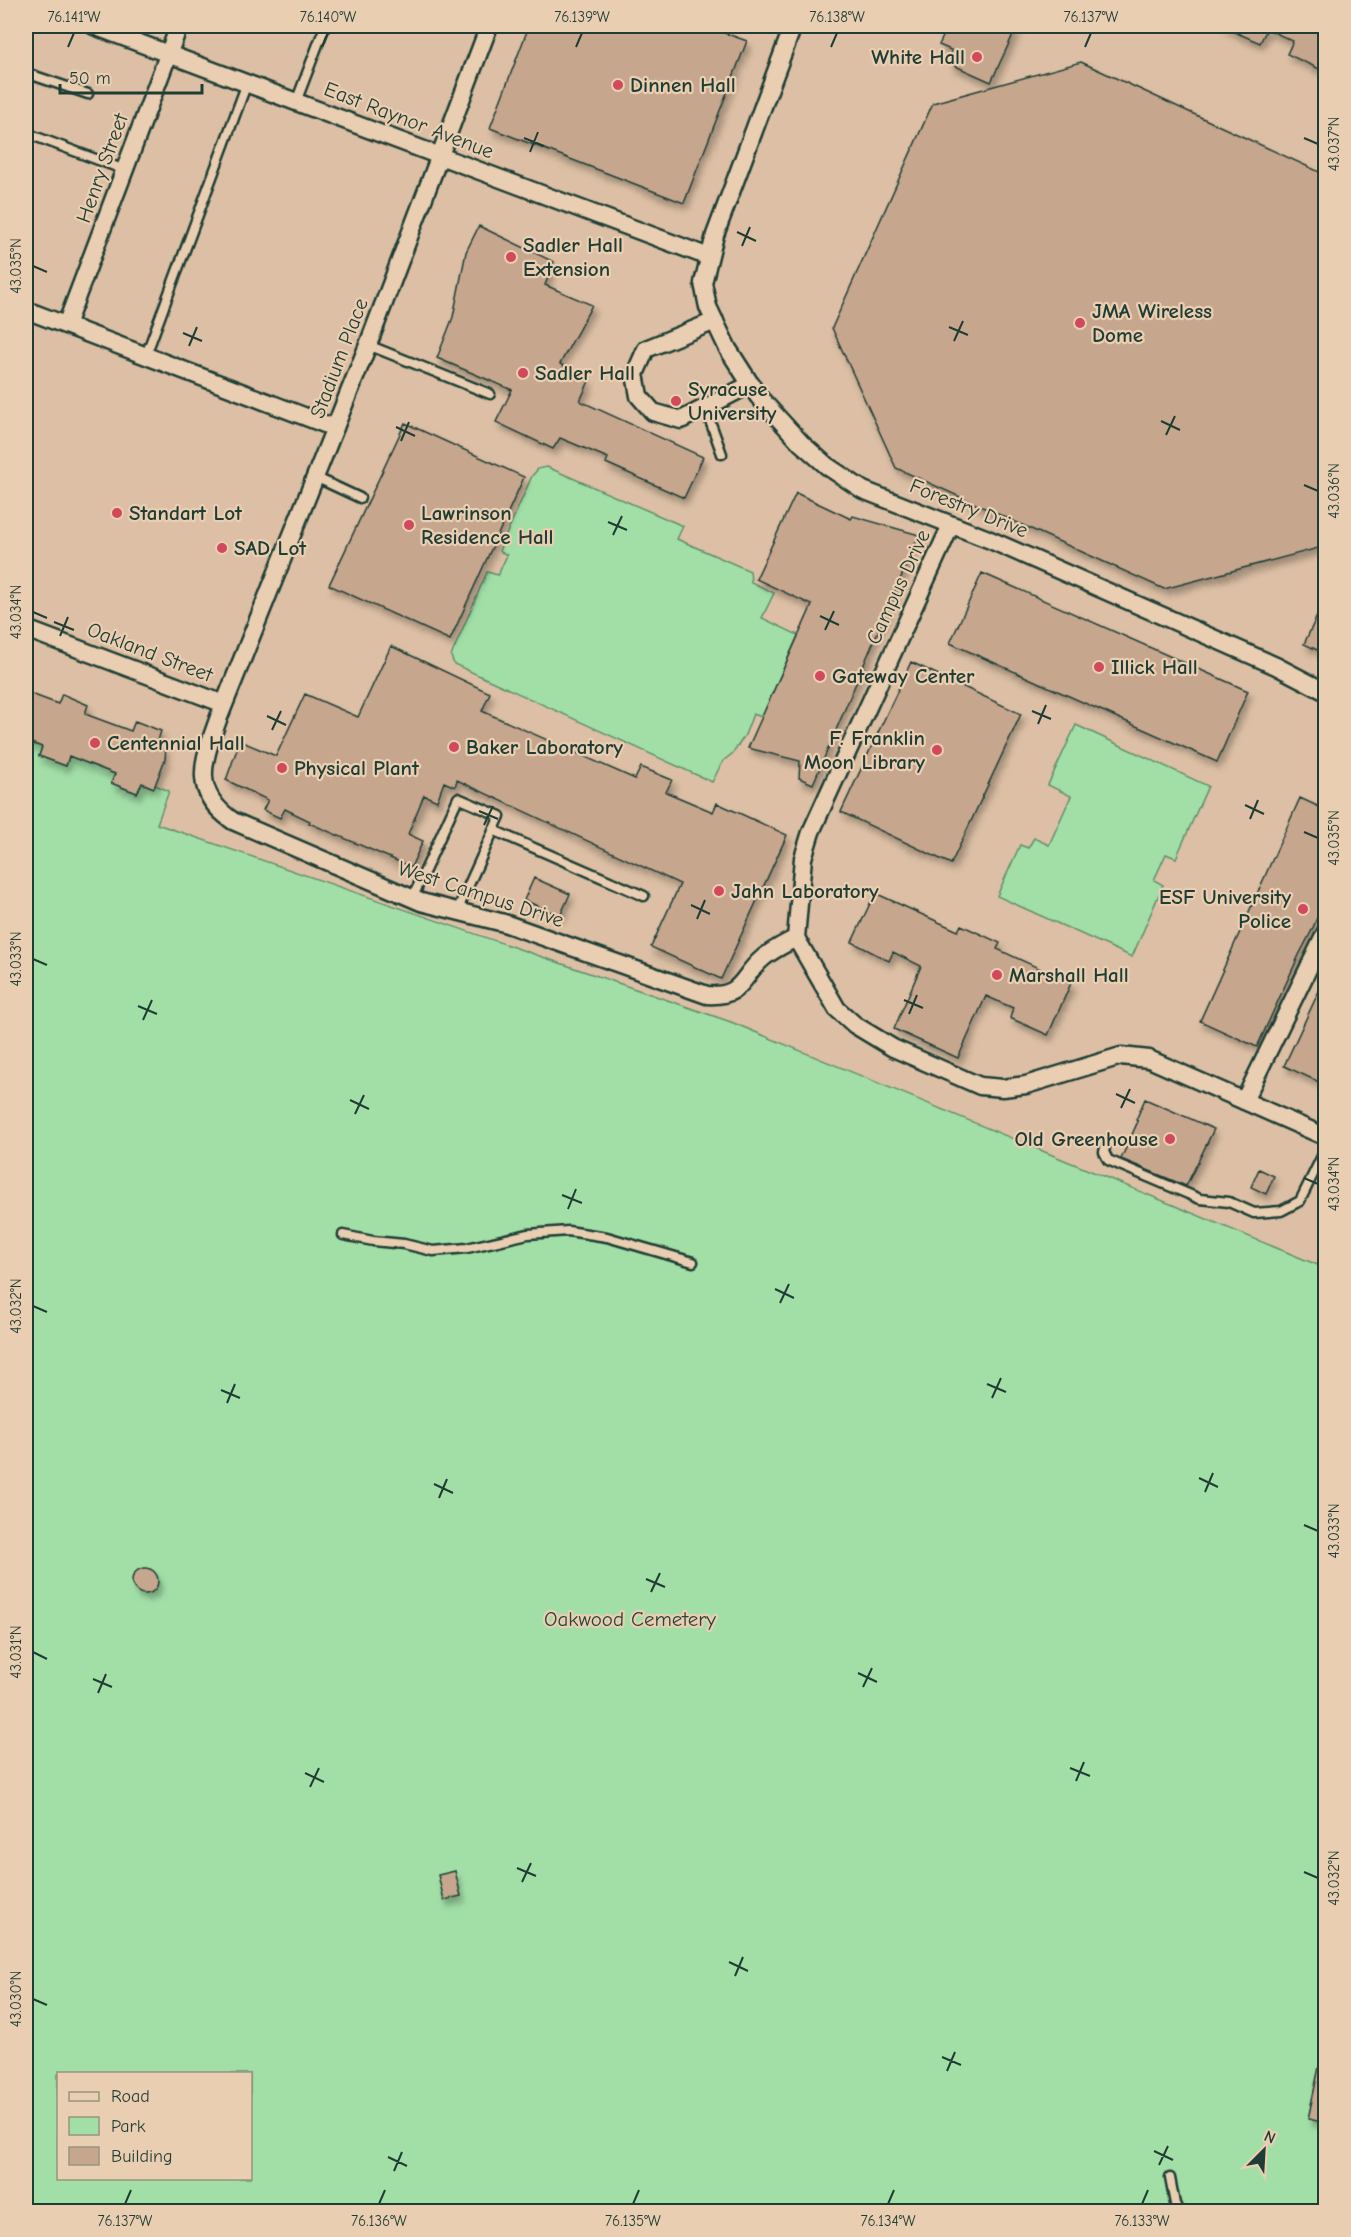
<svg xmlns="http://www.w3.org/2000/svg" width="1351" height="2237" font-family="'Comic Neue',sans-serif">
	<defs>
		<filter id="shadow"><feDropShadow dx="3.5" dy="6" stdDeviation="3" flood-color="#0004"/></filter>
	</defs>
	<rect width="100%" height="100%" fill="#eaceb1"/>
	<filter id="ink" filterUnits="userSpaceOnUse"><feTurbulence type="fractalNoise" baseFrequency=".0167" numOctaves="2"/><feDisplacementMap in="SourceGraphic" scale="12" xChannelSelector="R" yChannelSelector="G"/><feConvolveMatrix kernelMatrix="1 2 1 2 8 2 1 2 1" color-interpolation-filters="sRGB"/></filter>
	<g filter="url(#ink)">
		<path fill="#dcbfa4" d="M26,26H1325V1268L731,1022L464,928L191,837L26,777Z"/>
		<path fill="#a2dfa7" stroke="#608e6e" stroke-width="1.5" fill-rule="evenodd" d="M547,467L683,526L677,539L750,571L751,582L774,593L762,618L798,635L762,717L753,714L745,735L733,753L723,761L712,782L454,664L451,656L487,572L498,575L507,555L499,551L532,476L538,469Z
			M1076,725L1208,786L1176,858L1166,854L1154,880L1163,885L1132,957L997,896L1020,845L1028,848L1034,838L1049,845L1071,796L1048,785Z
			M26,741L42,747L39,756L66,766L69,756L115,774L112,783L137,793L142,783L154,788L155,785L169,791L157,824L731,1022L1325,1268V2211H26ZM58,2074H250V2178H58Z"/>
		<path fill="#c7a68e" stroke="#1f3d34" stroke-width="1.5" filter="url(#shadow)" d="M529,26H705L747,41L684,203L490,128Z
			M948,26H1017L991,82L951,64V50L939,45Z
			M1221,26H1326V72L1287,54L1293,41L1267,29L1260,43Z
			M1081,62L1326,175V546L1164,589L896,468L832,328L933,103Z
			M479,226L554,262L545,285L592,305L560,364L589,381L580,401L703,457L684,498L606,463L608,458L560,438L553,449L496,422L512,390L437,358L453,317L466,252Z
			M405,423L524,477L450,640L329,585Z
			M796,493L851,519L853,516L919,535L813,784L799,778L800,761L748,748L812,605L756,579Z
			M982,573L1248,691L1217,762L950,643Z
			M1326,597V654L1304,644Z
			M391,646L490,693L482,711L635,779L641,767L672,780L666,792L713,812L717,803L787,835L721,979L651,947L680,884L457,780L455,787L444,782L437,801L424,795L408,834L423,841L411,867L309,823L310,821L285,809L280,818L263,810L268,800L226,780L240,741L276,756L305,694L358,717Z
			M911,662L1021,714L951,864L841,812Z
			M26,692L58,704L62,694L88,705L85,714L131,731L135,721L161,731L156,747L166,748L165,759L154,788L142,783L137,793L111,783L115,774L69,756L66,766L39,756L42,747L26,741Z
			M1300,798L1326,810V896L1312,930L1299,955L1257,1047L1200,1021Z
			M534,878L570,894L560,916L524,900Z
			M875,893L958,931L961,925L1000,943L997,949L1071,983L1048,1035L1010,1018L1013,1008L986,996L958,1058L894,1029L921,966L893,952L889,961L852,942Z
			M1326,976V1085L1284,1066Z
			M1145,1099L1214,1129L1186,1186L1121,1159L1138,1121L1136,1120Z
			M1259,1169L1274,1176L1266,1194L1251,1187Z
			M132 1581a13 13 0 1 1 26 0a13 13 0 1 1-26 0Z
			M455,1871L461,1896L444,1900L438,1875Z
			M1319,2067L1326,2068V2123L1308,2119Z"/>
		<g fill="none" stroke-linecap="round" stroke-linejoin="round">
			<defs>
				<path id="lane" d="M26,73L88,94
					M296,102L325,26
					M26,133L125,170
					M368,345L490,394
					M146,355L247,83
					M705,407L722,454
					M315,477L360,498
					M493,830L644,896
					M412,899L458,798L500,816L457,911
					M1106,1143L1104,1152L1108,1160L1200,1199L1229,1202L1254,1213L1281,1211L1300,1201L1326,1148
					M343,1235L373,1241L404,1244L433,1251L467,1248L528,1234L568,1231L607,1237L693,1262
					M1170,2178L1175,2204L1179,2212"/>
				<path id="street" d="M94,26L709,257
					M489,26L368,345L219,717C204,759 189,791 233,821L421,902L504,923L707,995C744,997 740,977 763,958C772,950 785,944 796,938
					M793,26L715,235L703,283L708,307L728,349L758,396L801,443L827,466L863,490L988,539L1276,666L1326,692
					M26,310L335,428
					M715,321L646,349L635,374L639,396L653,412L681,420L751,384
					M66,325L179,26
					M26,629L224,704
					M796,938L837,1009L855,1025L893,1048L980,1086L1003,1088L1026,1085L1121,1056L1149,1059L1326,1137
					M796,938L803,858L811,832L951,525
					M1244,1101L1326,932"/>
			</defs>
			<use href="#lane" stroke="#1f3d34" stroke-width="13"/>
			<use href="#street" stroke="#1f3d34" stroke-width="21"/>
			<use href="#lane" stroke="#eaceb1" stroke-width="8"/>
			<use href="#street" stroke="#eaceb1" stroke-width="16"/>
		</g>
	</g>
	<path fill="none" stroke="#1f3d34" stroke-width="2" d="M68,47L74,33M322,47L328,33M576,47L582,33M831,47L837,33M1085,47L1091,33M524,138L544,146M1304,138L1318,144M530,152L538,132M737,232L756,241M742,246L750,227M33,266L47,272M949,327L968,335M183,333L202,341M954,341L963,321M189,346L197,327M1161,421L1180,430M396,427L415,436M1166,435L1175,416M401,441L409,422M1304,485L1318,491M608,522L627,530M613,535L622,516M33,612L47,618M820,616L839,625M54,622L74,630M825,630L834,611M60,636L68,617M1032,711L1051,719M267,716L286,725M1038,724L1046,705M272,730L281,711M1245,805L1264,814M479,811L498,819M1250,819L1258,800M484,825L493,806M1304,832L1318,838M691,905L710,914M697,919L705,900M33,959L47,965M904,1000L923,1008M138,1006L157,1014M909,1014L917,995M143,1020L152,1000M1116,1094L1135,1103M350,1100L369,1109M1121,1108L1130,1089M355,1114L364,1095M1304,1178L1318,1184M562,1195L582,1203M568,1209L576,1189M775,1289L794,1298M780,1303L789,1284M33,1306L47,1312M987,1384L1006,1392M221,1390L240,1398M992,1398L1001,1378M227,1403L235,1384M1199,1478L1218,1487M434,1484L453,1493M1205,1492L1213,1473M439,1498L447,1479M1304,1525L1318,1531M646,1579L665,1587M651,1592L660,1573M33,1652L47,1659M858,1673L877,1682M93,1679L112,1687M863,1687L872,1668M98,1693L106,1674M1070,1768L1090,1776M305,1773L324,1782M1076,1781L1084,1762M310,1787L319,1768M517,1868L536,1876M1304,1872L1318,1878M522,1882L531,1863M729,1962L748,1971M735,1976L743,1957M33,1999L47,2005M942,2057L961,2065M947,2071L955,2052M1154,2151L1173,2160M388,2157L407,2166M1159,2165L1168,2146M394,2171L402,2152M125,2204L131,2190M379,2204L385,2190M633,2204L639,2190M888,2204L894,2190M1142,2204L1148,2190"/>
	<g fill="#d1495b" stroke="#eaceb1" stroke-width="2">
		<circle cx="977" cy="57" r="6"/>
		<circle cx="618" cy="85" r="6"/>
		<circle cx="511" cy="257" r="6"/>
		<circle cx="1080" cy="323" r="6"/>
		<circle cx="523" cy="373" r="6"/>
		<circle cx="676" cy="401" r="6"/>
		<circle cx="117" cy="513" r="6"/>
		<circle cx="409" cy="525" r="6"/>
		<circle cx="222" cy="548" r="6"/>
		<circle cx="1099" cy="667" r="6"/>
		<circle cx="820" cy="676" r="6"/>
		<circle cx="95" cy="743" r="6"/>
		<circle cx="454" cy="747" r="6"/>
		<circle cx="937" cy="750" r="6"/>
		<circle cx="282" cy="768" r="6"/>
		<circle cx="719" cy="891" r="6"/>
		<circle cx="1303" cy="909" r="6"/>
		<circle cx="997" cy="975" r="6"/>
		<circle cx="1170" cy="1139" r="6"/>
	</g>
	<g text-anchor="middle" stroke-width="4.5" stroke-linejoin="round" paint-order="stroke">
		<g font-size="21" font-weight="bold" fill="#1f3d34" stroke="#eaceb1" text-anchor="start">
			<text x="965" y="64" text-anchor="end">White Hall</text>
			<text x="630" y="92">Dinnen Hall</text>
			<text x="523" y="252">Sadler Hall<tspan x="523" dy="24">Extension</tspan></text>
			<text x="1092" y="318">JMA Wireless<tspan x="1092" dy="24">Dome</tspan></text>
			<text x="535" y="380">Sadler Hall</text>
			<text x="688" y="396">Syracuse<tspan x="688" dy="24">University</tspan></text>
			<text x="129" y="520">Standart Lot</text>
			<text x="421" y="520">Lawrinson<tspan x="421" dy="24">Residence Hall</tspan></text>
			<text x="234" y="555">SAD Lot</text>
			<text x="1111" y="674">Illick Hall</text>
			<text x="832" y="683">Gateway Center</text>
			<text x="925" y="745" text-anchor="end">F. Franklin<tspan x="925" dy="24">Moon Library</tspan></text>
			<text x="107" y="750">Centennial Hall</text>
			<text x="466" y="754">Baker Laboratory</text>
			<text x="294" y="775">Physical Plant</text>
			<text x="731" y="898">Jahn Laboratory</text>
			<text x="1291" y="904" text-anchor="end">ESF University<tspan x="1291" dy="24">Police</tspan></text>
			<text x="1009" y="982">Marshall Hall</text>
			<text x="1158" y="1146" text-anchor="end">Old Greenhouse</text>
		</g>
		<g font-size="21" fill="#1f3d34" stroke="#eaceb1">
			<text transform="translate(409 120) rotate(21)" y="7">East Raynor Avenue</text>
			<text transform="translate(102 168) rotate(-70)" y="7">Henry Street</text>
			<text transform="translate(339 358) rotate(-69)" y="7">Stadium Place</text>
			<text transform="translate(969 508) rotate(22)" y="7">Forestry Drive</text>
			<text transform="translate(898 587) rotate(-65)" y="7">Campus Drive</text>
			<text transform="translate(150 652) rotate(21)" y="7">Oakland Street</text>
			<text transform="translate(481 894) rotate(18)" y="7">West Campus Drive</text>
		</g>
		<g font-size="21" fill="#26453a" stroke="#eaceb1">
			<text x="630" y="1626">Oakwood Cemetery</text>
		</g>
	</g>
	<rect width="1351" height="2237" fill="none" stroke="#eaceb1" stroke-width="66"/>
	<rect x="57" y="2072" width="195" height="108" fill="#eaceb1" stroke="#99947f" stroke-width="1.5"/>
	<rect x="69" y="2092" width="30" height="9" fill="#eaceb1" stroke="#99947f" stroke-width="1.5"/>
	<text x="111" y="2102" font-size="18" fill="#1f3d34">Road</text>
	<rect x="69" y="2117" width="30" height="18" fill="#a2dfa7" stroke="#99947f" stroke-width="1.5"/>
	<text x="111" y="2132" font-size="18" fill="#1f3d34">Park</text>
	<rect x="69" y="2147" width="30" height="18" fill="#c7a68e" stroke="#99947f" stroke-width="1.5"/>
	<text x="111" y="2162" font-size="18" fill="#1f3d34">Building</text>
	<g transform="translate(1264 2150) rotate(24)" stroke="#eaceb1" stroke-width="4.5" paint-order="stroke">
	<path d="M0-4.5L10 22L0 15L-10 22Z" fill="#1f3d34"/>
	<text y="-9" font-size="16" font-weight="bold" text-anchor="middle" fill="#1f3d34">N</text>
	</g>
	<path d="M60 84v9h142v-9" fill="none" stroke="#1f3d34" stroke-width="3"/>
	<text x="69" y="84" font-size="18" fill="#1f3d34" stroke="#eaceb1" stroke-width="4.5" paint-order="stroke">50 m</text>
	<rect x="33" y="33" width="1285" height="2171" fill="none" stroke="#1f3d34" stroke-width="2"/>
	<g font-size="15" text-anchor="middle" fill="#1f3d34">
		<text x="74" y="22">76.141°W</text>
		<text x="328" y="22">76.140°W</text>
		<text x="582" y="22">76.139°W</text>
		<text x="837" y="22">76.138°W</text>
		<text x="1091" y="22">76.137°W</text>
		<text transform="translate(1334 144) rotate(-90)" y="5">43.037°N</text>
		<text transform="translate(16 266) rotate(-90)" y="5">43.035°N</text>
		<text transform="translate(1334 491) rotate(-90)" y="5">43.036°N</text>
		<text transform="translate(16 612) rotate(-90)" y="5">43.034°N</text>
		<text transform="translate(1334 838) rotate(-90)" y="5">43.035°N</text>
		<text transform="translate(16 959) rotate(-90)" y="5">43.033°N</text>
		<text transform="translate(1334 1184) rotate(-90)" y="5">43.034°N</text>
		<text transform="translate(16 1306) rotate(-90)" y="5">43.032°N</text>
		<text transform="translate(1334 1531) rotate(-90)" y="5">43.033°N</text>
		<text transform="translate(16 1652) rotate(-90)" y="5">43.031°N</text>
		<text transform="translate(1334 1878) rotate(-90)" y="5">43.032°N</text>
		<text transform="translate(16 1999) rotate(-90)" y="5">43.030°N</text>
		<text x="125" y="2226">76.137°W</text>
		<text x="379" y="2226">76.136°W</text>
		<text x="633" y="2226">76.135°W</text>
		<text x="888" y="2226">76.134°W</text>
		<text x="1142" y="2226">76.133°W</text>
	</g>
</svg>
